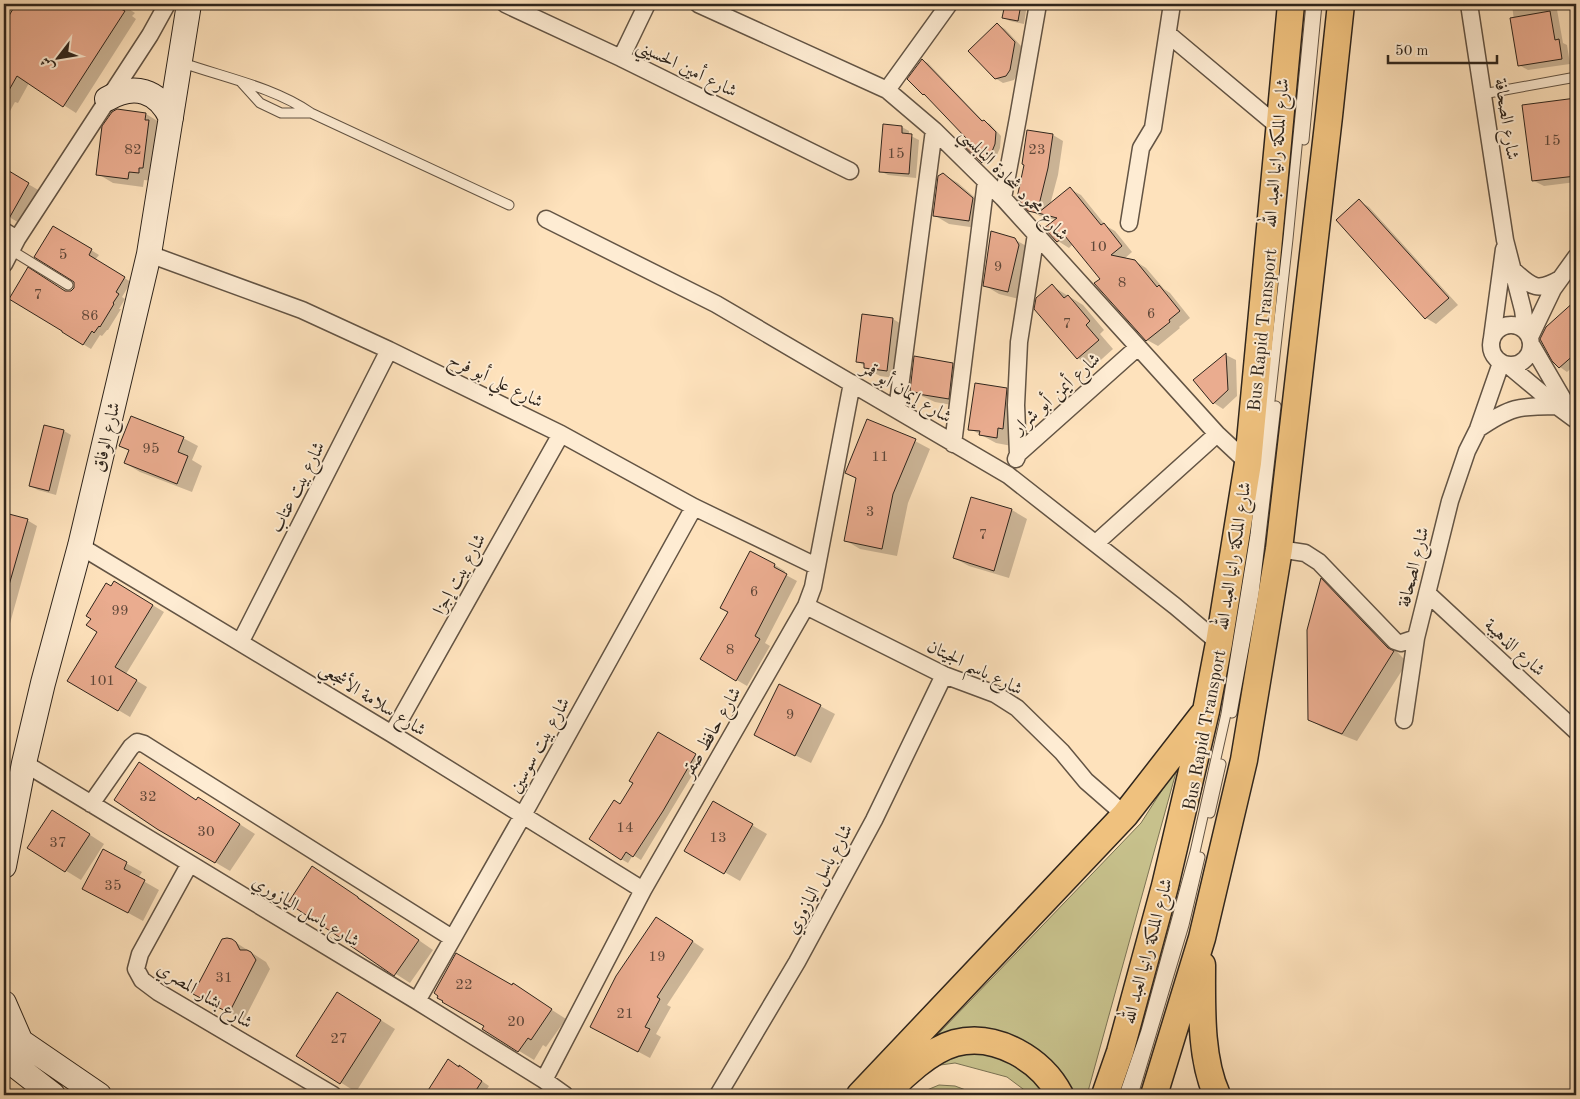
<svg xmlns="http://www.w3.org/2000/svg" width="1580" height="1099" font-family="'Old Standard TT',Amiri,serif">
	<rect width="100%" height="100%" fill="#fee2bc"/>
	<filter id="stains"><feTurbulence type="fractalNoise" baseFrequency=".004" numOctaves="4"/><feColorMatrix values="0 0 0 0 .2 0 0 0 0 .09 0 0 0 0 .02 0 0 0 .5 -.17"/></filter>
	<radialGradient id="worn" r=".72"><stop offset=".6" stop-color="#630" stop-opacity="0"/><stop offset="1" stop-color="#630" stop-opacity=".3"/></radialGradient>
	<path fill="#c7c18c" stroke="#7b7354" d="M1178,765L1087,1095H1031L1007,1077L955,1063L933,1066L917,1056L1141,823Z
		M939,1085L955,1086L979,1095H915Z"/>
	<path fill="#0003" d="M17,4H121L135,13L132,16L136,19L76,113L29,83L18,103L15,102L4,122V26Z
		M1006,4H1027L1024,24L1010,21L1004,18Z
		M1512,4H1556L1563,43L1567,45L1570,64L1528,70L1519,65Z
		M997,24L1005,29L1022,47L1017,74L1014,80L1003,83L995,78Z
		M922,60L928,63L983,121L990,124L1001,136L1000,148L996,157L988,165L983,162L967,138L929,98L923,94Z
		M1576,99V182L1544,186L1534,181L1524,106Z
		M146,114L161,123L153,181L144,180L143,187L113,183L98,174Z
		M902,127L909,131V135L919,140L916,178L888,175L880,171Z
		M1053,135L1063,141L1058,175L1050,205L1070,189L1081,195L1106,226L1115,231L1132,252L1124,259L1135,261L1146,268L1164,289L1170,293L1190,318L1179,327L1180,328L1158,346L1147,340L1101,279L1073,244L1069,248L1058,241L1056,220L1040,216L1029,210Z
		M4,170L40,191L21,224L4,214Z
		M943,174L958,183L987,208L984,229L949,224L934,215Z
		M1359,201L1369,207L1458,305L1436,324L1426,318L1338,220Z
		M54,227L99,255L95,260L131,282L122,297L125,299L119,309H121L108,330H107L102,336L100,335L91,349L63,332L65,292H71L75,288V282Z
		M1014,239L1030,248L1023,300L999,294L984,285Z
		M1052,286L1083,305L1104,330L1100,334L1113,349L1093,367L1078,358Z
		M1576,302V364L1567,372L1560,367L1553,360L1547,328Z
		M863,315L893,319L908,328L902,379L880,376L865,368V366L857,361Z
		M1226,355L1236,360L1237,396L1223,409L1214,403L1195,381Z
		M953,364L968,372L963,407L935,402L911,391Z
		M1006,389L1021,398L1012,446L996,443L970,429Z
		M64,431L71,435L56,495L38,490L30,486Z
		M183,438L198,446L192,460L202,466L192,492L140,472L125,463L130,451L120,446Z
		M915,441L930,449L908,503L897,556L860,549L845,540L857,479L847,473Z
		M1012,510L1027,519L1009,578L969,566L954,558Z
		M10,515L27,520L37,526L4,645V536Z
		M775,565L785,571L784,574L797,581L765,643L770,646L747,686L701,659L729,611Z
		M1321,580L1336,588L1403,658L1408,661L1357,741L1324,728L1309,720Z
		M112,588L126,589L164,612L126,674L147,687L130,717L69,681L98,631Z
		M820,706L835,714L811,763L770,743Z
		M659,733L702,759L641,860L633,855L628,863L621,859V805L635,783Z
		M199,798L255,834L230,871L157,828L197,801Z
		M713,802L767,834L740,881L686,850Z
		M67,820L104,844L81,880L29,848Z
		M104,851L142,872L138,878L159,890L143,921L99,897Z
		M327,877L373,907L372,908L433,950L410,983L346,942Z
		M668,925L704,949L667,1005L671,1007L656,1034L661,1037L650,1058L603,1033Z
		M232,940L266,962L270,969L244,1020L209,1002Z
		M513,985L566,1019L546,1047L543,1045L534,1060L483,1029Z
		M352,1002L395,1029L356,1092L298,1056Z
		M448,1061L467,1071L489,1086L483,1095H427Z"/>
	<path fill="#eaac8f" stroke="#2f251c" d="M16,4H124L121,9L125,11L63,107L17,76L4,99V24Z
		M1005,4H1021L1018,21L1002,18Z
		M1550,11L1555,40L1559,39L1562,59L1518,66L1510,18Z
		M997,23L1015,42L1010,70L1006,76L995,79L968,51Z
		M922,59L982,121L984,120L996,132L995,144L991,154L982,163L961,143L966,138L924,94L923,95L907,79Z
		M1576,98V176L1532,181L1522,105Z
		M117,109L146,113L145,120H149L143,168H139V173L129,172L128,179L96,175L102,126L112,112Z
		M883,124L902,126V133L912,134L909,174L879,172Z
		M1027,130L1053,134L1048,168L1037,213L1028,211L1017,198L1024,165L1022,164Z
		M4,168L29,183L7,222L4,221Z
		M943,173L973,198L969,221L933,216L938,176Z
		M1070,187L1101,225L1104,223L1122,246L1111,255L1135,260L1157,287L1159,285L1180,311L1169,320L1170,322L1146,341L1094,283L1100,279L1065,236L1057,242L1044,228L1057,218L1038,213Z
		M1359,199L1449,298L1425,319L1336,220Z
		M53,226L92,249L89,255L125,277L116,292L119,294L113,303L114,304L100,327L99,326L94,333L92,331L83,345L62,332V331L9,299L28,267L65,291H71L74,288V282L71,280L34,257Z
		M991,231L1015,238L1019,245L1008,292L983,286Z
		M1052,284L1064,298L1068,295L1090,321L1086,325L1099,340L1077,359L1034,309L1036,298Z
		M1576,300V353L1559,368L1552,361L1540,339L1546,327Z
		M862,314L893,318L887,371L864,368V363L856,362Z
		M1226,353L1228,390L1213,404L1193,380Z
		M914,356L953,363L949,399L918,394V393L910,391Z
		M975,383L1007,388L1003,429L998,428L997,438L979,435L980,431L968,430Z
		M131,416L184,437L178,452L188,456L177,484L124,463L129,450L119,446Z
		M867,419L916,439L893,494L882,549L844,541L856,478L845,473Z
		M44,425L64,430L49,491L29,486Z
		M971,497L1012,509L994,571L953,558Z
		M9,514L28,519L7,592H4V531Z
		M750,551L775,564L774,567L787,574L755,636L760,639L736,681L700,659L728,612L720,608Z
		M1321,578L1388,648L1394,651L1342,734L1308,720L1307,630Z
		M114,581L153,605L115,667L137,680L118,711L67,681L97,632L86,625L91,619L86,616L106,583L111,586Z
		M779,684L821,705L795,756L754,735Z
		M658,732L696,754L663,811L633,857L626,852L621,860L589,839L614,800L620,804L633,783L629,781Z
		M139,762L196,800L198,797L240,824L215,863L157,829L114,800Z
		M713,801L753,824L724,874L684,851Z
		M52,810L90,834L65,872L27,848Z
		M103,849L127,862L124,869L145,880L128,913L82,889Z
		M312,866L358,897V898L419,940L394,976L345,942V941L288,903Z
		M656,917L693,941L657,997L660,999L645,1027L650,1029L638,1052L590,1027L616,976Z
		M227,938L232,939L236,942L240,950H247L251,952L256,960L229,1013L193,994L222,939Z
		M456,953L512,985L513,983L552,1009L531,1040L528,1038L518,1052L482,1029L484,1026L442,1002L443,1001L437,998L438,996L434,993Z
		M337,992L381,1020L340,1084L296,1056Z
		M448,1059L459,1067V1065L482,1081L473,1095H425Z"/>
	<g fill="none" stroke-linecap="round" stroke-linejoin="round">
		<defs>
			<path id="lane" d="M180,62C222,77 274,87 311,113L509,205
				M241,82L260,103L281,113H311
				M1483,94L1576,77
				M1304,140L1317,4
				M11,250L68,285
				M1232,713L1254,594L1276,406
				M1210,813L1221,764
				M1124,1095L1146,1031L1195,852L1226,714L1255,535L1288,239L1311,4
				M1133,1095L1184,925L1200,857"/>
			<path id="street" d="M505,4L621,58L850,171
				M698,4L887,90L934,130L1003,198L1217,434L1248,463
				M1469,4L1505,240L1523,310L1526,332
				M1168,34L1279,127
				M621,58L647,4
				M887,90L949,4
				M1003,198L1018,118L1038,4
				M546,219L716,304L1008,475L1175,606L1219,643
				M1129,223L1141,148L1153,128L1172,4
				M4,231L17,239
				M149,254L302,310L389,350L561,434L694,507L816,566
				M4,264L17,239L150,35L166,6
				M1512,269C1531,286 1536,293 1560,279
				M1491 345a20 20 0 1 1 40 0a20 20 0 1 1-40 0Z
				M1530,337L1553,289L1576,257
				M1492,338L1504,249
				M1531,344L1570,411
				M1508,365L1557,406L1576,420
				M897,410L934,130
				M1478,429C1510,407 1518,406 1557,406
				M953,444L986,181
				M1018,454L1016,405L1019,342L1036,234
				M1016,459L1018,454L1138,347
				M1096,543L1217,434
				M80,546L392,734L643,890
				M1279,549L1305,553L1319,562L1395,641L1401,643L1416,638
				M1427,593L1576,731
				M806,606L944,675L995,694L1017,708L1062,752L1086,781L1125,815
				M241,641L389,350
				M1404,720L1416,638L1450,501L1467,451L1478,429L1501,363
				M392,734L561,434
				M24,763L417,1001L544,1080L565,1095
				M91,804L131,747L137,742L144,744L452,938
				M189,865L140,954L136,969L142,980L158,992L333,1095
				M417,1001L523,815L694,507
				M544,1080L643,890L806,606L813,587L852,383
				M718,1095L797,962L874,820L944,675"/>
			<path id="secondary" d="M107,99C134,83 158,90 171,118
				M4,866L24,763L43,683L80,546L149,254L189,4
				M4,1003L21,1042
				M4,1030L99,1095
				M4,1057L53,1095"/>
			<path id="primary" d="M1202,965C1202,1006 1200,1058 1217,1095
				M860,1095L1125,815L1202,716
				M885,1095C902,1076 930,1050 955,1043C996,1032 1042,1060 1060,1095
				M1105,1095L1120,1052L1165,886L1206,711L1219,643L1248,463L1291,4
				M1154,1095L1202,938L1244,760L1279,549L1329,116L1341,4"/>
		</defs>
		<use href="#lane" stroke="#635444" stroke-width="11"/>
		<use href="#street" stroke="#635444" stroke-width="19"/>
		<use href="#secondary" stroke="#2f251c" stroke-width="26"/>
		<use href="#primary" stroke="#2f251c" stroke-width="29"/>
		<use href="#lane" stroke="#feecd3" stroke-width="9"/>
		<use href="#street" stroke="#feecd3" stroke-width="16"/>
		<use href="#secondary" stroke="#feecd3" stroke-width="24"/>
		<use href="#primary" stroke="#efc17e" stroke-width="26"/>
	</g>
	<g text-anchor="middle" stroke-width="4" stroke-linejoin="round" paint-order="stroke">
		<g font-size="15" fill="#5e4739">
			<text x="1552" y="145">15</text>
			<text x="133" y="154">82</text>
			<text x="1037" y="154">23</text>
			<text x="896" y="158">15</text>
			<text x="1098" y="251">10</text>
			<text x="63" y="259">5</text>
			<text x="998" y="271">9</text>
			<text x="1122" y="287">8</text>
			<text x="38" y="299">7</text>
			<text x="1151" y="318">6</text>
			<text x="90" y="320">86</text>
			<text x="1067" y="328">7</text>
			<text x="151" y="453">95</text>
			<text x="880" y="461">11</text>
			<text x="870" y="516">3</text>
			<text x="983" y="539">7</text>
			<text x="754" y="596">6</text>
			<text x="120" y="615">99</text>
			<text x="730" y="654">8</text>
			<text x="102" y="685">101</text>
			<text x="790" y="719">9</text>
			<text x="148" y="801">32</text>
			<text x="625" y="832">14</text>
			<text x="206" y="836">30</text>
			<text x="718" y="842">13</text>
			<text x="58" y="847">37</text>
			<text x="113" y="890">35</text>
			<text x="657" y="961">19</text>
			<text x="224" y="982">31</text>
			<text x="464" y="989">22</text>
			<text x="625" y="1018">21</text>
			<text x="516" y="1026">20</text>
			<text x="339" y="1043">27</text>
		</g>
		<g font-size="18" fill="#2f251c" stroke="#feecd3">
			<text transform="translate(687 68) rotate(26)" y="6">شارع أمين الحسيني</text>
			<text transform="translate(1507 119) rotate(81)" y="6">شارع الصحافة</text>
			<text transform="translate(1276 153) rotate(-85)" y="6">شارع الملكة رانيا العبد الله</text>
			<text transform="translate(1014 184) rotate(46)" y="6">شارع محمود شحادة النابلسي</text>
			<text transform="translate(1262 330) rotate(-84)" y="6">Bus Rapid Transport</text>
			<text transform="translate(496 380) rotate(26)" y="6">شارع علي أبو فرح</text>
			<text transform="translate(907 392) rotate(31)" y="6">شارع إيمان أبو قمر</text>
			<text transform="translate(1056 393) rotate(-42)" y="6">شارع أيمن أبو شرار</text>
			<text transform="translate(106 437) rotate(-77)" y="6">شارع الوفاق</text>
			<text transform="translate(297 487) rotate(-63)" y="6">شارع بيت عتاب</text>
			<text transform="translate(1233 556) rotate(-81)" y="6">شارع الملكة رانيا العبد الله</text>
			<text transform="translate(1413 567) rotate(-76)" y="6">شارع الصحافة</text>
			<text transform="translate(459 574) rotate(-61)" y="6">شارع بيت إجزا</text>
			<text transform="translate(1515 647) rotate(43)" y="6">شارع الذهيبة</text>
			<text transform="translate(975 667) rotate(26)" y="6">شارع باسم الجيتان</text>
			<text transform="translate(373 699) rotate(32)" y="6">شارع سلامة الأشجعي</text>
			<text transform="translate(1204 730) rotate(-79)" y="6">Bus Rapid Transport</text>
			<text transform="translate(711 732) rotate(-60)" y="6">شارع حافظ صقر</text>
			<text transform="translate(539 745) rotate(-61)" y="6">شارع بيت سوسين</text>
			<text transform="translate(819 879) rotate(-62)" y="6">شارع باسل اليازوري</text>
			<text transform="translate(306 911) rotate(31)" y="6">شارع باسل اليازوري</text>
			<text transform="translate(1147 951) rotate(-75)" y="6">شارع الملكة رانيا العبد الله</text>
			<text transform="translate(205 995) rotate(32)" y="6">شارع بشار المصري</text>
		</g>
	</g>
	<rect width="1580" height="1099" fill="none" stroke="#fee2bc" stroke-width="20"/>
	<rect x="5" y="5" width="1570" height="1089" fill="none" stroke="#2f251c" stroke-width="2.5"/>
	<rect x="10" y="10" width="1560" height="1079" fill="none" stroke="#2f251c"/>
	<g transform="translate(58 58) rotate(239)" stroke="#feecd3" stroke-width="4" paint-order="stroke">
	<path d="M0-4L9 19L0 12L-9 19Z" fill="#2f251c"/>
	<text y="-8" font-size="14" font-weight="bold" text-anchor="middle" fill="#2f251c">ش</text>
	</g>
	<path d="M1388 55v8h109v-8" fill="none" stroke="#2f251c" stroke-width="2.5"/>
	<text x="1395" y="55" font-size="15" fill="#2f251c" stroke="#feecd3" stroke-width="4" paint-order="stroke">50 m</text>
	<rect width="100%" height="100%" filter="url(#stains)"/>
	<rect width="100%" height="100%" fill="url(#worn)"/>
</svg>
